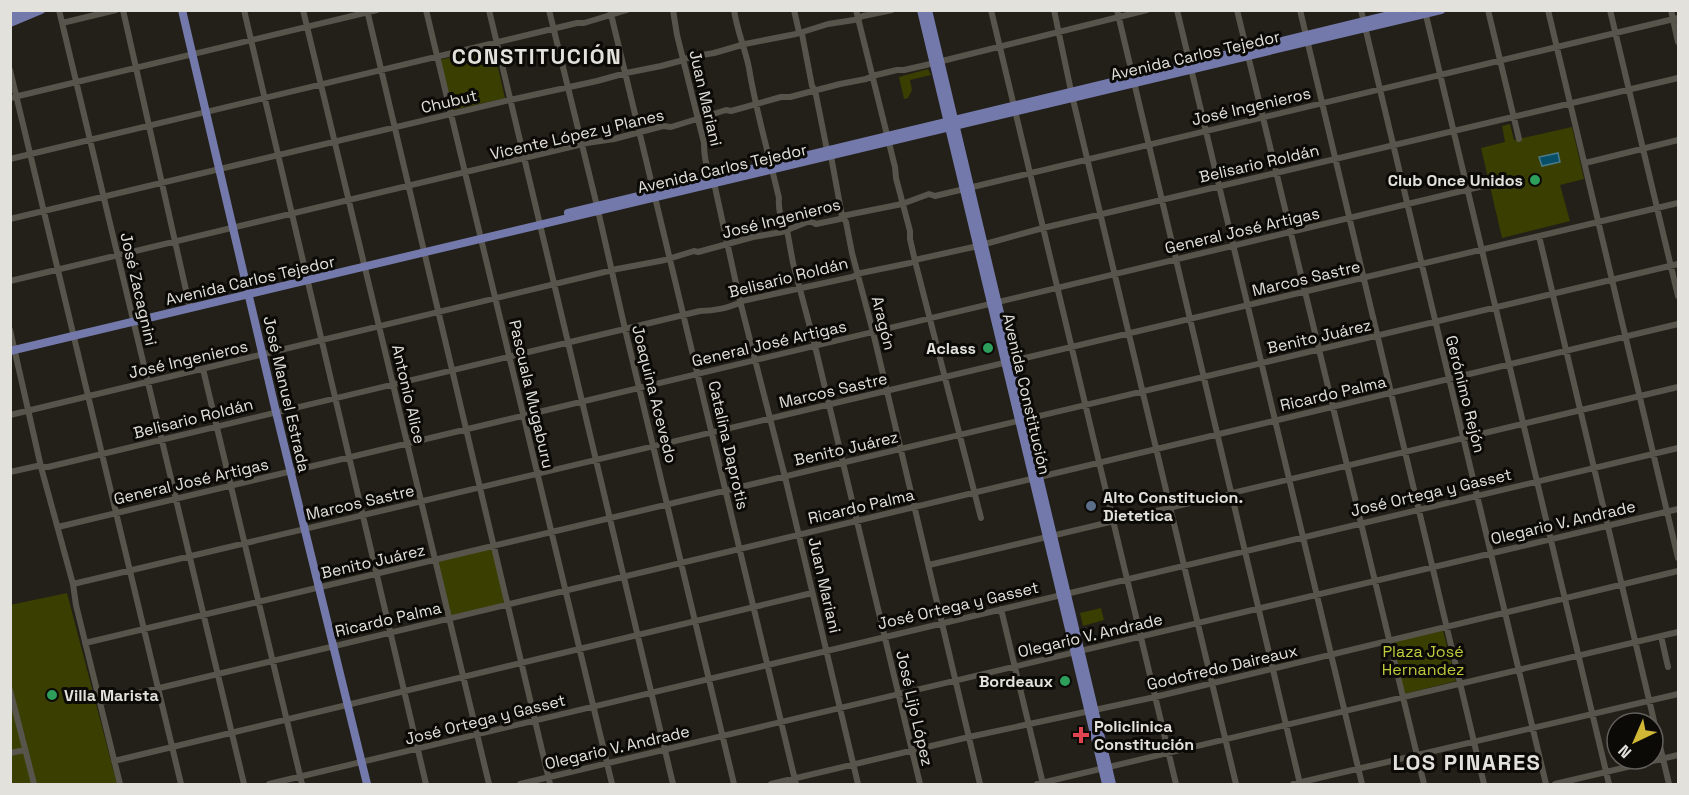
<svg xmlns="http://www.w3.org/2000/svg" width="1689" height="795" font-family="'Space Grotesk',sans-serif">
	<rect width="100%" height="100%" fill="#222018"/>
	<path fill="#3a3e01" d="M493,46L505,98L453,110L440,60Z
		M928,69L931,75L910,80L912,90L908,98L904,99L899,77Z
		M1510,124L1514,140L1572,127L1584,179L1560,185L1570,221L1502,238L1481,148L1505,142L1502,126Z
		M493,546L504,603L449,617L435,560Z
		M67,593L117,784H11L10,605Z
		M1101,608L1104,620L1083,626L1080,613Z
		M1442,627L1456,681L1404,694L1391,640Z"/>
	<path fill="#074e69" stroke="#497a8b" stroke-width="1.5" d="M1558,153L1560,162L1542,166L1539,157Z"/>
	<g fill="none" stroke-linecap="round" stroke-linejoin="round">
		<path stroke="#57544b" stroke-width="6" d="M59,10L244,784
			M123,10L190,308
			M244,10L426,784
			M303,10L489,784
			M367,10L550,784
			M426,10L612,784
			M489,10L673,784
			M549,10L597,206L625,329L734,784
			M610,10L796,784
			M673,10L677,35L704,143C704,154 706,169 713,178L739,297L785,477L858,784
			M734,10C737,31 745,48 749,68C756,112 769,155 779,198C778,208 781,222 787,230L793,263L815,346L920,784
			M794,10L799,32L802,34L812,86L815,90L827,150L831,156L842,216L846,222L852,253L873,332L980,784
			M856,10L895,167L896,178L910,231V239L915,261L981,518
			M991,10L1176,784
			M1054,10L1071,91L1236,784
			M1117,10L1300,784
			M1177,10L1362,784
			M1237,10L1424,784
			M1300,10L1484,784
			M1361,10L1546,784
			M1488,10L1519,139
			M1548,10L1678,558
			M1610,10L1678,296
			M1671,10L1678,42
			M1425,11L1609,784
			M62,23L116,10
			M10,70L181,784
			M10,98L377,10
			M10,159L577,23H584L627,10
			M1585,163L1678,140
			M10,219L510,100L597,81L626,73L661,66L680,61L690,57L714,53L745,44L796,34L828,24L854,20L863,16L892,10
			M1539,236L1669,784
			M10,281L587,143L614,139L663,126L671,127L726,110L731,111L781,97H790L840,84L866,79L872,76L897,70H904L926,65L1147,10
			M10,330L41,467L73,584L76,605L120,784
			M203,369L302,784
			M10,415L617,269L665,260L694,251L698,252L753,237L782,232L810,221L816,224L840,219L842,216L902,204L929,194L935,196L1678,18
			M10,472L37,466L48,467L700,311C713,311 731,308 742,301L852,277L861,273L910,263L919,259L978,246L1043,228L1678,78
			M58,527L1487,185
			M929,565L1678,387
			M73,584L1678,203
			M1001,609L1043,784
			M1661,636L1668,667
			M85,643L1678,264
			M10,690L34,784
			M101,702L1678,324
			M10,753L25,750
			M114,761L812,593
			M269,784L1678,448
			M520,784L1678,509
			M771,784L969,737L1155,697L1678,571
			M1037,784L1678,632
			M1293,784L1678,694
			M1555,784L1678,755"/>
		<path stroke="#7479ab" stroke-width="8" d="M182,10L276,412L367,784
			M921,10L1106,784
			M928,10L1112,784
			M10,16L23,10
			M10,23L41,10
			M568,213L1410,10
			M10,351L1441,10"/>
	</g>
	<g fill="#2e9e5b" stroke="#0b0a07" stroke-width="2">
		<circle cx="1535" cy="180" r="6"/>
		<circle cx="988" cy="348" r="6"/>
		<circle cx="1065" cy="681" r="6"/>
		<circle cx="52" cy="695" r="6"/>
	</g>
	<circle fill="#5c6f8a" stroke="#0b0a07" stroke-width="2" cx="1091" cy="506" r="6"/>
	<path fill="#e0444e" stroke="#0b0a07" stroke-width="2" d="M1078 726h6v6h6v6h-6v6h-6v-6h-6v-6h6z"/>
	<g text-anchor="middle" stroke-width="6" stroke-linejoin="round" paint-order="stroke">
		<g font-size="16" fill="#e2e1db" stroke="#0b0a07">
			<text transform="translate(1195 55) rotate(-13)" y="6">Avenida Carlos Tejedor</text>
			<text transform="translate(706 98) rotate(77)" y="6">Juan Mariani</text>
			<text transform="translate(449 101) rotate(-13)" y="6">Chubut</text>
			<text transform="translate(1251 106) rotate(-13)" y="6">José Ingenieros</text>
			<text transform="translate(577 134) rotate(-13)" y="6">Vicente López y Planes</text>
			<text transform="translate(1259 163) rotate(-13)" y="6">Belisario Roldán</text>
			<text transform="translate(722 168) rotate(-13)" y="6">Avenida Carlos Tejedor</text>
			<text transform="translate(781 218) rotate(-14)" y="6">José Ingenieros</text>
			<text transform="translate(1242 230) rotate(-13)" y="6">General José Artigas</text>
			<text transform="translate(788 277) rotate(-14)" y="6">Belisario Roldán</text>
			<text transform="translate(1306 278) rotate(-13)" y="6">Marcos Sastre</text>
			<text transform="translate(250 280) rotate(-13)" y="6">Avenida Carlos Tejedor</text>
			<text transform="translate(139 289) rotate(77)" y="6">José Zacagnini</text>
			<text transform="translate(884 323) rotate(76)" y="6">Aragón</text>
			<text transform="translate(1319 336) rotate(-13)" y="6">Benito Juárez</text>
			<text transform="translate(769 343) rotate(-13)" y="6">General José Artigas</text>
			<text transform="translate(188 359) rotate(-13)" y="6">José Ingenieros</text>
			<text transform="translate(833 390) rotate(-13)" y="6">Marcos Sastre</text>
			<text transform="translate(1333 393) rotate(-13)" y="6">Ricardo Palma</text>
			<text transform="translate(287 394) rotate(77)" y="6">José Manuel Estrada</text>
			<text transform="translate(409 394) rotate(77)" y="6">Antonio Alice</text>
			<text transform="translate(532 394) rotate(77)" y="6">Pascuala Mugaburu</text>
			<text transform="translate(655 394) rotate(76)" y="6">Joaquina Acevedo</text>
			<text transform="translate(1027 394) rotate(77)" y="6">Avenida Constitución</text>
			<text transform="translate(1466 394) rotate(76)" y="6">Gerónimo Rejón</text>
			<text transform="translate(193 418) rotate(-14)" y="6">Belisario Roldán</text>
			<text transform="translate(729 445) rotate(77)" y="6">Catalina Daprotis</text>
			<text transform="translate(846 448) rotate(-13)" y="6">Benito Juárez</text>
			<text transform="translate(191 481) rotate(-13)" y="6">General José Artigas</text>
			<text transform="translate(1431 492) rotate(-13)" y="6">José Ortega y Gasset</text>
			<text transform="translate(360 502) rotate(-13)" y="6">Marcos Sastre</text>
			<text transform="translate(861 506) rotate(-13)" y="6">Ricardo Palma</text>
			<text transform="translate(1563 522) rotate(-13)" y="6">Olegario V. Andrade</text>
			<text transform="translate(373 561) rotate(-13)" y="6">Benito Juárez</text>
			<text transform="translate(825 585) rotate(77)" y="6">Juan Mariani</text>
			<text transform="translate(958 605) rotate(-13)" y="6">José Ortega y Gasset</text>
			<text transform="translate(388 619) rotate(-13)" y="6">Ricardo Palma</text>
			<text transform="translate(1090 635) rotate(-13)" y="6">Olegario V. Andrade</text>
			<text transform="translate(1222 667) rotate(-13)" y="6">Godofredo Daireaux</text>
			<text transform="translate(915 708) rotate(77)" y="6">José Lijo López</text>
			<text transform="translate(485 719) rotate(-14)" y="6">José Ortega y Gasset</text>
			<text transform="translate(617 747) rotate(-13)" y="6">Olegario V. Andrade</text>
		</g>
		<g font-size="16" font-weight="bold" fill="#e2e1db" stroke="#0b0a07" text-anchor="end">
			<text x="1523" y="186">Club Once Unidos</text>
			<text x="976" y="354">Aclass</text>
			<text x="1103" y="503" text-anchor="start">Alto Constitucion.<tspan x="1103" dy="18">Dietetica</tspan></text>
			<text x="1053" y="687">Bordeaux</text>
			<text x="64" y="701" text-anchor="start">Villa Marista</text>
			<text x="1094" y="732" text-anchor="start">Policlinica<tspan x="1094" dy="18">Constitución</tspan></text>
		</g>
		<g font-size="16" fill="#bfca3d" stroke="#0b0a07">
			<text x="1423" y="657">Plaza José<tspan x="1423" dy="18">Hernandez</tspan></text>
		</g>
		<g font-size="22" font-weight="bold" letter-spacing="1.5" fill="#e2e1db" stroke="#0b0a07">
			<text x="537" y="64">CONSTITUCIÓN</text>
			<text x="1467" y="770">LOS PINARES</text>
		</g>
	</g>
	<rect width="1689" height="795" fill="none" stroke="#e2e1db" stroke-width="24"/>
	<g transform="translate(1635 741) rotate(224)"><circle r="28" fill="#0b0a07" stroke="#61605c" stroke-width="1.5"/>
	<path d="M0-4.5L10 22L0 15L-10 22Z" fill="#d1b736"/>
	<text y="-9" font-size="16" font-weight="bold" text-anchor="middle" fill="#e2e1db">N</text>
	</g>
</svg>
